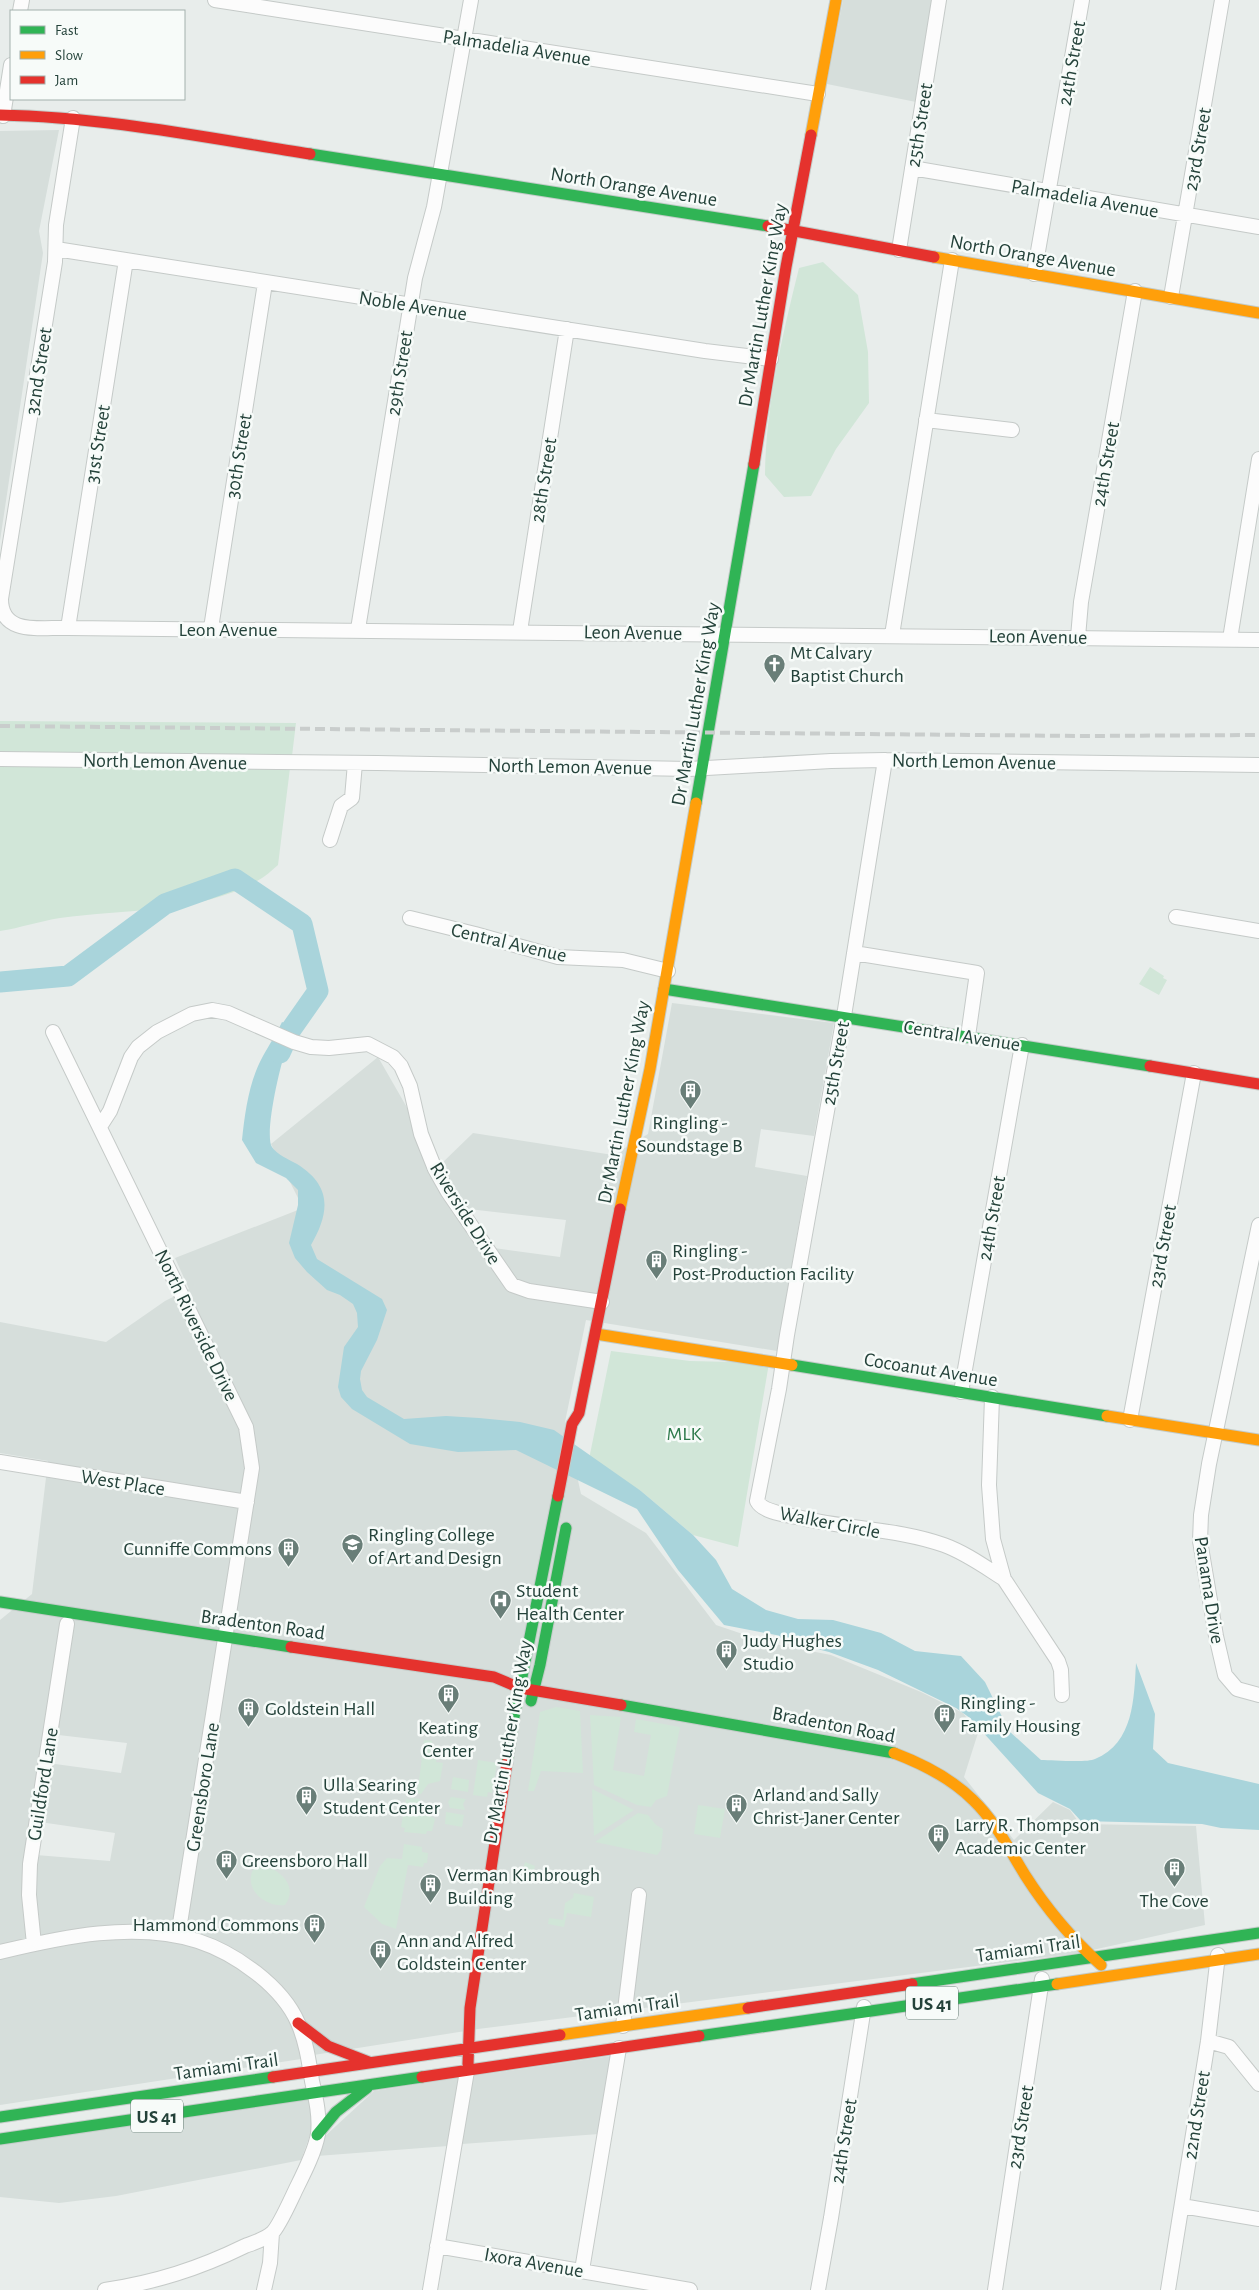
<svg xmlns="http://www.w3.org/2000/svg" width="1259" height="2290" font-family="'Alegreya Sans',sans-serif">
	<rect width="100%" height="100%" fill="#e8edeb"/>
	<path fill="#d6dedb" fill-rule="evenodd" d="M843,0H932L916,102L827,84Z
		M59,130L39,231L43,253L0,541V131Z
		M672,1003L834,1023L814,1136L761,1129L755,1167L807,1176L777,1351L586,1320L565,1422L581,1494L646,1533L716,1625L769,1643L831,1655L921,1692L963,1713L978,1733L964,1777L1014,1840L1053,1802L1070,1810L1080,1824L1196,1826L1205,1925L1079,1953L478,2029L301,2057V2059L0,2105V1620L32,1594L48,1461L0,1453V1322L106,1342L165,1301L189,1289L175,1258L303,1208L271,1144L378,1057L440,1165L473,1133L613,1155L648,1134ZM460,1208L566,1220L560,1257L487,1247ZM50,1734L127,1743L121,1773L48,1763ZM40,1822L115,1833L110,1861L36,1855Z
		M611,2056L599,2134L462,2144L473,2076Z
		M459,2078L448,2146L317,2156L324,2137L374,2091Z
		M309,2100L312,2114L311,2132L301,2160L116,2196L59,2203L0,2197V2145Z"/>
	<path fill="#d1e6d8" d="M823,262L858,295L868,352L869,403L836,449L811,496L784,497L765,475C766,405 782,337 799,268Z
		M0,721L296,723L292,756L0,753Z
		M0,765L290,768L278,865C272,870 265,877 257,881C199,914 124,909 60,918C40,921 20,928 0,931Z
		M1150,967L1164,976L1163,978L1167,980L1159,995L1139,984Z
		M611,1351L690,1361L769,1363L738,1547L693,1535L641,1491L588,1464Z
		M556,1707L580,1711L583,1773L541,1771L534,1791H528L540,1712Z
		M590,1715L621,1717L613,1770L644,1776L651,1735L634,1732L636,1719L680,1727L667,1796L656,1800L651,1807L637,1805L594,1785Z
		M424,1740L432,1741V1748L438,1749L436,1762L443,1763L440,1781L428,1784L421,1794L415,1793C420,1787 422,1751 424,1740Z
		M478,1760L497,1763L492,1793L488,1792L487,1797L473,1795Z
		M453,1777L469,1780L468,1792L451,1789Z
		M592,1789L634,1810L594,1836Z
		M451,1797L466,1799L463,1804L465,1810L450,1808L448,1802Z
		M411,1798L420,1799L423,1811L435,1819L432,1831H427L426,1834L404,1832L405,1828L401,1827L406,1799L410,1800Z
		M698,1805L725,1809L720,1838L694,1834Z
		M446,1812L464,1815L462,1827L445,1824Z
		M638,1813L648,1815L656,1825L663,1829L661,1850L657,1855L595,1842Z
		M404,1844L422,1847V1852L428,1853L427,1863H424L423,1867L408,1865L396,1929L382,1924L364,1907L380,1866L387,1858L402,1859Z
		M525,1862L535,1866L533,1873L568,1882L521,1874Z
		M266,1866C282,1872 298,1887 285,1905C265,1908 242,1888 254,1868Z
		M574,1893L594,1897L591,1917L567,1913L564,1927L548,1924L549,1918L563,1920L565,1903L573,1898Z"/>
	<path fill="#a9d4db" d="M282,1022L298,1030C294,1037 289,1043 286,1050C280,1065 264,1135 272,1147C276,1154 290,1160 297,1164C332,1186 330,1212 311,1245L317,1259L382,1299L387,1310L377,1340L361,1371L360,1379L362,1390L367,1397L404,1419L446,1416L479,1418L520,1422L554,1430L641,1491L693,1535L716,1560L732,1589L766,1610L798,1619L833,1620L881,1633L915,1651L961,1656L985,1682L1009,1731L1041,1760C1052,1760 1087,1763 1095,1759C1134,1743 1134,1698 1136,1663L1155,1714L1153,1749L1168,1763L1259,1784V1830L1221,1828L1202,1824L1081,1821L1070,1809L1038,1793L970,1718L956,1708L878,1670L829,1652L785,1641L776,1635L724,1625L678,1570L637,1509L516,1450L458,1452L410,1444L352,1409L341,1397L338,1387L344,1347L358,1327L357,1313L353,1304L340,1295L327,1290L307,1272L295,1258L289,1243L298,1205V1190L286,1178L256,1163L242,1140C245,1112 249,1081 263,1056C269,1045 276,1035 282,1022Z"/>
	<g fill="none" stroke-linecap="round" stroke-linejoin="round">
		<path stroke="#a9d4db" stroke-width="21" d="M0,982L68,976L165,904L235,879L302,924L318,991L290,1031L280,1053"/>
		<defs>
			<path id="street" d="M215,0L818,94
				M20,11L22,0
				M3,116L11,65
				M73,118L56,225L55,262L1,599C1,636 41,627 68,628L1259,640
				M912,168L1259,227
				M56,249L705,351L771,359
				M899,250L939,0
				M1034,274L1082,0
				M1171,297L1222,0
				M926,420L1012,430
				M68,628L126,260
				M211,628L265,283
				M358,629L415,278L434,207L471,0
				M520,631L567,329
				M892,635L952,260
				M1078,637L1081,602L1135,291
				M1230,639L1259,459
				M0,759L377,763L689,769L831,761L885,760L1259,765
				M885,760L844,1016L787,1335L779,1389L757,1501C763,1513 789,1515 802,1518C848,1529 899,1529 944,1545C966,1553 985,1567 1004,1579
				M330,840L341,806L352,798L355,763
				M1176,917L1259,931
				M410,918L475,934L558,957L623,960L668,971
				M854,953L977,973L968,1036
				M53,1032L246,1427L252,1468L178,1936
				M101,1125L110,1111L131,1057L138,1047L157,1032L192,1014L212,1010L228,1013L294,1042L311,1047L329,1048L368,1044L393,1057L401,1066L410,1086L421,1134L435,1169L448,1192L512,1285L529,1291L602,1302
				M1259,1225L1209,1464L1201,1515L1200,1541L1216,1636L1225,1675L1237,1689L1259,1695
				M961,1392L1022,1045
				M992,1397L989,1485L993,1539L1004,1579L1058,1661L1061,1670L1062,1695
				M1130,1420L1194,1073
				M0,1462L247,1502
				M34,1944L29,1895L30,1864L67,1624
				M0,1952C62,1937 135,1921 198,1941C235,1953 282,1986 298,2023C306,2041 309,2062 312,2081C316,2099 320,2116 318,2134C315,2151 305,2171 297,2187C292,2197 279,2227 272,2233C266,2239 253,2243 245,2246C198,2269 156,2282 105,2290
				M623,2026L639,1895
				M1208,2041L1229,2047L1259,2084
				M1182,2206L1259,2219
				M437,2246L690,2290
				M582,2270L619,2048
				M264,2290L270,2263L272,2233
				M430,2290L467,2071
				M818,2290L831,2218L864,2007
				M995,2290L1042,1979
				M1168,2290L1208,2041L1218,1955"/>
			<path id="fast" d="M310,154L768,226
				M696,803L754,464
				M664,989L1150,1066
				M792,1365L1107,1416
				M0,1602L291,1647
				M531,1701L540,1665L566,1528
				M621,1705L894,1753
				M507,1763L514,1717L558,1496
				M912,1984L1259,1933
				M699,2036L1057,1984
				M0,2117L273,2077
				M317,2135L336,2112L367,2088
				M0,2139L422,2077"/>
			<path id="slow" d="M811,135L836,0
				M934,257L1259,313
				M620,1209L650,1069L696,803
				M596,1334L792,1365
				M1107,1416L1259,1440
				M894,1753C923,1764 951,1778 973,1800C995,1821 1009,1849 1025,1875C1046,1908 1072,1939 1101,1965
				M1057,1984L1259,1954
				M560,2035L748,2008"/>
			<path id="jam" d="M0,115C105,117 207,138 310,154
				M768,226L934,257
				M754,464L786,267L811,135
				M1150,1066L1259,1084
				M558,1496L572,1424L579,1413L620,1209
				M291,1647L494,1677L520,1688L621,1705
				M748,2008L912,1984
				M298,2023L328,2046L369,2062
				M468,2064L470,2008L507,1763
				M273,2077L560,2035
				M422,2077L699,2036"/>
		</defs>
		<use href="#street" stroke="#c5cac8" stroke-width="16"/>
		<use href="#fast" stroke="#c3cbc8" stroke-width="13"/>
		<use href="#slow" stroke="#c3cbc8" stroke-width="13"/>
		<use href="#jam" stroke="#c3cbc8" stroke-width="13"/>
		<use href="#street" stroke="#fcfcfc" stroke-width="14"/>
		<use href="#fast" stroke="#30b455" stroke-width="11"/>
		<use href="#slow" stroke="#ff9f0a" stroke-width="11"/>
		<use href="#jam" stroke="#e5322d" stroke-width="11"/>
		<path stroke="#c9cdcc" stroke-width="4" stroke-dasharray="10 5" stroke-linecap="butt" d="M0,726L1083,736L1259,735"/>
	</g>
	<defs>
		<symbol id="church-pin" viewBox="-11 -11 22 30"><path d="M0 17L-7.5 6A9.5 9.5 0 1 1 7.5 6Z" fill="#697e78" stroke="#f7fbf9"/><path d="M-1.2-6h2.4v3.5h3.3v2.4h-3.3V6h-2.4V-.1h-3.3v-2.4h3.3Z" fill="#fff"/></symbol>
		<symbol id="building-pin" viewBox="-11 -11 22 30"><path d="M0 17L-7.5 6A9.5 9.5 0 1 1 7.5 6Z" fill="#697e78" stroke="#f7fbf9"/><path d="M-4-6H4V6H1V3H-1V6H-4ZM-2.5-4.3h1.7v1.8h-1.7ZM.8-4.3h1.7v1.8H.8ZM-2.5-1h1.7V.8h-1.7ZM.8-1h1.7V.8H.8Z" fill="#fff"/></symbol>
		<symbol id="university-pin" viewBox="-11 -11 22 30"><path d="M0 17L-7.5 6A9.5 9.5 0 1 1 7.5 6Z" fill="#697e78" stroke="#f7fbf9"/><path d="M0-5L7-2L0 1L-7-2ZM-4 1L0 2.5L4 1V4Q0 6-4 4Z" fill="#fff"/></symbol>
		<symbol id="hospital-pin" viewBox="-11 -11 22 30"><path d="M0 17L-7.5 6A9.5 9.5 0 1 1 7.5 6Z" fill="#697e78" stroke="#f7fbf9"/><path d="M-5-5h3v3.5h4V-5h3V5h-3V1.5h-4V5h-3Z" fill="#fff"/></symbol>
	</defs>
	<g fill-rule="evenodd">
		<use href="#church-pin" x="762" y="652" width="25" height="34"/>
		<use href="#building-pin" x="678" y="1078" width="25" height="34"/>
		<use href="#building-pin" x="644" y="1248" width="25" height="34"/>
		<use href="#university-pin" x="340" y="1532" width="25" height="34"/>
		<use href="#building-pin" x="276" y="1536" width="25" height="34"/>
		<use href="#hospital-pin" x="488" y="1588" width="25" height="34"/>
		<use href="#building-pin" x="714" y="1638" width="25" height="34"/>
		<use href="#building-pin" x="436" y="1682" width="25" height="34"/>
		<use href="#building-pin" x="236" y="1696" width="25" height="34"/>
		<use href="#building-pin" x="932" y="1702" width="25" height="34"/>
		<use href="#building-pin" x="294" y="1784" width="25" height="34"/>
		<use href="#building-pin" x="724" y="1792" width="25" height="34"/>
		<use href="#building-pin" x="926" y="1822" width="25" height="34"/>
		<use href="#building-pin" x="214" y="1848" width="25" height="34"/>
		<use href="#building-pin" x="1162" y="1856" width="25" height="34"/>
		<use href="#building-pin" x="418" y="1872" width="25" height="34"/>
		<use href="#building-pin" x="302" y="1912" width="25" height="34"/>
		<use href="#building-pin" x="368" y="1938" width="25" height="34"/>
	</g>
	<g text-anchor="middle" stroke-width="5" stroke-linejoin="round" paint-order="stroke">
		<g fill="#f7fbf9" stroke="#637a73" stroke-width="1">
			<rect x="906" y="1986.5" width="52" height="33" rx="4"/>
			<rect x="131" y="2099.5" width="52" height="33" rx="4"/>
		</g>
		<g font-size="19" font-weight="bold" fill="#24423a">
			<text x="932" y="2010">US 41</text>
			<text x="157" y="2123">US 41</text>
		</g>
		<g font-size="20" fill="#24423a" stroke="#f7fbf9">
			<text transform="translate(517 47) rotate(9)" y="7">Palmadelia Avenue</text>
			<text transform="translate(1071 63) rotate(-80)" y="7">24th Street</text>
			<text transform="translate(919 125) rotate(-81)" y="7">25th Street</text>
			<text transform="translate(1197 149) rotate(-80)" y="7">23rd Street</text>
			<text transform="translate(634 186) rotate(9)" y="7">North Orange Avenue</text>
			<text transform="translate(1085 198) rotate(10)" y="7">Palmadelia Avenue</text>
			<text transform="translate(1033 255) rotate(10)" y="7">North Orange Avenue</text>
			<text transform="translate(413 305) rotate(9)" y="7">Noble Avenue</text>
			<text transform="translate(762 305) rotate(-80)" y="7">Dr Martin Luther King Way</text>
			<text transform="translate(38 371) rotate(-81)" y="7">32nd Street</text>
			<text transform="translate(399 373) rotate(-81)" y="7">29th Street</text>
			<text transform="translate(97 444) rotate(-81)" y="7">31st Street</text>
			<text transform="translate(238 456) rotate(-81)" y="7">30th Street</text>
			<text transform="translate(1105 464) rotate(-80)" y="7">24th Street</text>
			<text transform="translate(543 480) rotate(-81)" y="7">28th Street</text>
			<text x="228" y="636">Leon Avenue</text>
			<text transform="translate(633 632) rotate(1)" y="7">Leon Avenue</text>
			<text transform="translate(1038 636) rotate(1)" y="7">Leon Avenue</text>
			<text transform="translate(695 704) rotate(-80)" y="7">Dr Martin Luther King Way</text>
			<text transform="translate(165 761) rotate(1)" y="7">North Lemon Avenue</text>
			<text transform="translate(974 761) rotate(1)" y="7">North Lemon Avenue</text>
			<text transform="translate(570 766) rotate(1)" y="7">North Lemon Avenue</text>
			<text transform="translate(509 942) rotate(13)" y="7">Central Avenue</text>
			<text transform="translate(962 1035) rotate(9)" y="7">Central Avenue</text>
			<text transform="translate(835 1063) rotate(-80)" y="7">25th Street</text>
			<text transform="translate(623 1102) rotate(-79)" y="7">Dr Martin Luther King Way</text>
			<text transform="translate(466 1213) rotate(58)" y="7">Riverside Drive</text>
			<text transform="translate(991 1218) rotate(-80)" y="7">24th Street</text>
			<text transform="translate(1162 1246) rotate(-80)" y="7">23rd Street</text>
			<text transform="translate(197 1325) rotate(64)" y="7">North Riverside Drive</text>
			<text transform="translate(931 1369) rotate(9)" y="7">Cocoanut Avenue</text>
			<text transform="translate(123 1482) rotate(9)" y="7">West Place</text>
			<text transform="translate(830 1522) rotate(11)" y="7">Walker Circle</text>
			<text transform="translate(1210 1590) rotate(81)" y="7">Panama Drive</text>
			<text transform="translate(263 1624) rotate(8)" y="7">Bradenton Road</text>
			<text transform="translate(834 1724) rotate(11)" y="7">Bradenton Road</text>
			<text transform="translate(507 1742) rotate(-80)" y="7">Dr Martin Luther King Way</text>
			<text transform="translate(42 1784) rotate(-81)" y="7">Guildford Lane</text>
			<text transform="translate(202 1787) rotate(-81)" y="7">Greensboro Lane</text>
			<text transform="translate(1028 1948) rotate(-8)" y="7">Tamiami Trail</text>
			<text transform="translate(627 2007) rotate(-8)" y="7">Tamiami Trail</text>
			<text transform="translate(226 2066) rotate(-8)" y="7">Tamiami Trail</text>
			<text transform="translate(1196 2115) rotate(-81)" y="7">22nd Street</text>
			<text transform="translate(1020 2127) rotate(-81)" y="7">23rd Street</text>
			<text transform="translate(843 2141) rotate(-81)" y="7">24th Street</text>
			<text transform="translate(534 2262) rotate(10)" y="7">Ixora Avenue</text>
		</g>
		<g font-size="20" fill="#24423a" stroke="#f7fbf9" text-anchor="start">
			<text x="790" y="659">Mt Calvary<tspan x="790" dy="23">Baptist Church</tspan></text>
			<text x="690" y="1129" text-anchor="middle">Ringling -<tspan x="690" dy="23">Soundstage B</tspan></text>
			<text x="672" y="1257">Ringling -<tspan x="672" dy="23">Post-Production Facility</tspan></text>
			<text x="368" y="1541">Ringling College<tspan x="368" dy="23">of Art and Design</tspan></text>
			<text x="272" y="1555" text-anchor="end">Cunniffe Commons</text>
			<text x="516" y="1597">Student<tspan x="516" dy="23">Health Center</tspan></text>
			<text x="743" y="1647">Judy Hughes<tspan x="743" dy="23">Studio</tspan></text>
			<text x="960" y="1709">Ringling -<tspan x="960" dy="23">Family Housing</tspan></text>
			<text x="265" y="1715">Goldstein Hall</text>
			<text x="448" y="1734" text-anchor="middle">Keating<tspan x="448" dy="23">Center</tspan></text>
			<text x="323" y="1791">Ulla Searing<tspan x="323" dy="23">Student Center</tspan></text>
			<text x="753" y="1801">Arland and Sally<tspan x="753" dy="23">Christ-Janer Center</tspan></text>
			<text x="955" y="1831">Larry R. Thompson<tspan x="955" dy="23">Academic Center</tspan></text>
			<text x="242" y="1867">Greensboro Hall</text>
			<text x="447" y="1881">Verman Kimbrough<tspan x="447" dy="23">Building</tspan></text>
			<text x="1174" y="1907" text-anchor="middle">The Cove</text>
			<text x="299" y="1931" text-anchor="end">Hammond Commons</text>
			<text x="397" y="1947">Ann and Alfred<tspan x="397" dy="23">Goldstein Center</tspan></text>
		</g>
		<g font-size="20" fill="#2d7a4b" stroke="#f7fbf9">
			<text x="684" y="1440">MLK</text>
		</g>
	</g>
	<rect x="10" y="10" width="175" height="90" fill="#f7fbf9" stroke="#a3b1ad"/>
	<rect x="20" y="26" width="25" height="8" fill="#30b455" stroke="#a3b1ad"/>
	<text x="55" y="35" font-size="15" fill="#24423a">Fast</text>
	<rect x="20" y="51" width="25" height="8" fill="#ff9f0a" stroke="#a3b1ad"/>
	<text x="55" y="60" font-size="15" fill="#24423a">Slow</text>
	<rect x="20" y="76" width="25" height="8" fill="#e5322d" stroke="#a3b1ad"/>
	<text x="55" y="85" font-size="15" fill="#24423a">Jam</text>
</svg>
